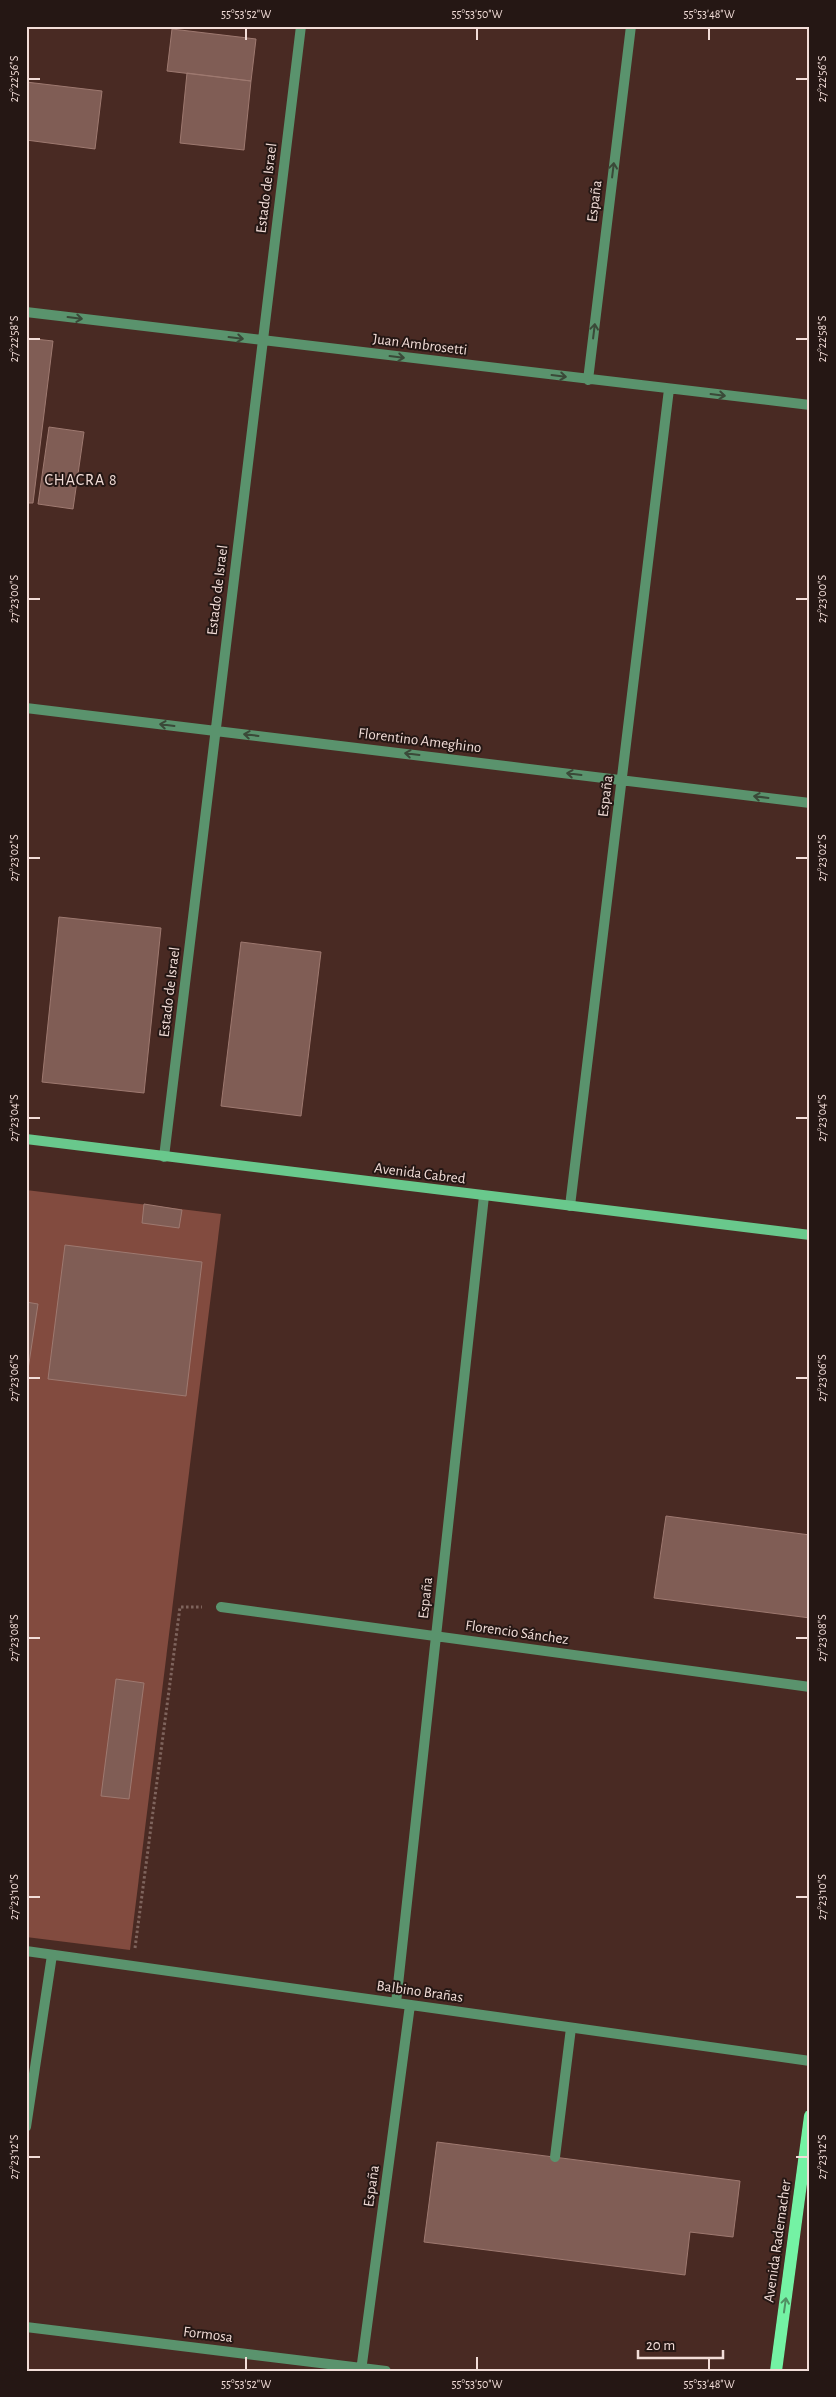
<svg xmlns="http://www.w3.org/2000/svg" width="836" height="2397" font-family="'Alegreya Sans',sans-serif">
	<rect width="100%" height="100%" fill="#492a23"/>
	<path fill="#824b3f" d="M26,1190L221,1214L130,1950L26,1937Z"/>
	<path fill="#805d55" stroke="#9e7970" d="M172,29L256,39L251,81L167,71Z
		M187,73L251,81L244,150L180,143Z
		M26,82L102,91L95,149L26,140Z
		M26,338L53,341L33,503H26Z
		M49,427L84,432L73,509L38,504Z
		M59,917L161,928L144,1093L42,1082Z
		M241,942L321,952L301,1116L221,1106Z
		M144,1204L182,1210L179,1228L142,1223Z
		M65,1245L202,1262L186,1396L48,1379Z
		M26,1302L38,1304L27,1376L26,1375Z
		M666,1516L810,1535V1618L654,1598Z
		M116,1679L144,1683L129,1799L101,1796Z
		M437,2142L740,2181L733,2237L690,2232L685,2275L424,2242Z"/>
	<g fill="none" stroke-linecap="round" stroke-linejoin="round">
		<path stroke="#7f645d" stroke-width="3" stroke-dasharray="2.5 2.5" stroke-linecap="butt" d="M135,1948L180,1607H202"/>
		<path stroke="#5a936d" stroke-width="10" d="M555,2157L571,2028"/>
		<path stroke="#5a936d" stroke-width="10" d="M26,312L810,405
			M588,380L631,26
			M26,708L810,803
			M164,1157L301,26
			M570,1206L669,389
			M221,1607L810,1687
			M26,1951L810,2061
			M396,2003L484,1196
			M26,2127L52,1955
			M26,2327L386,2371
			M361,2371L410,2005"/>
		<path stroke="#69c88c" stroke-width="10" d="M26,1139L810,1235"/>
		<path stroke="#74f2a4" stroke-width="12" d="M776,2371L810,2116"/>
	</g>
	<defs><path id="oneway-shaft" d="M-6 0H5M1.5-3L5.5 0L1.5 3" fill="none" stroke-width="1.6" stroke-linecap="round" stroke-linejoin="round" transform="scale(1.25)"/></defs>
	<g stroke="#3a4938">
		<use href="#oneway-shaft" transform="translate(613 170) rotate(-83)"/>
		<use href="#oneway-shaft" transform="translate(75 318) rotate(7)"/>
		<use href="#oneway-shaft" transform="translate(594 331) rotate(-83)"/>
		<use href="#oneway-shaft" transform="translate(236 338) rotate(7)"/>
		<use href="#oneway-shaft" transform="translate(397 357) rotate(7)"/>
		<use href="#oneway-shaft" transform="translate(559 376) rotate(7)"/>
		<use href="#oneway-shaft" transform="translate(718 395) rotate(7)"/>
		<use href="#oneway-shaft" transform="translate(167 725) rotate(-173)"/>
		<use href="#oneway-shaft" transform="translate(251 735) rotate(-173)"/>
		<use href="#oneway-shaft" transform="translate(412 754) rotate(-173)"/>
		<use href="#oneway-shaft" transform="translate(574 774) rotate(-173)"/>
		<use href="#oneway-shaft" transform="translate(761 797) rotate(-173)"/>
	</g>
	<use stroke="#508f63" href="#oneway-shaft" transform="translate(785 2305) rotate(-82)"/>
	<path fill="none" stroke="#f2ddd8" stroke-width="2" d="M246,28V40M477,28V40M709,28V40M28,79H40M796,79H808M28,339H40M796,339H808M28,599H40M796,599H808M28,858H40M796,858H808M28,1118H40M796,1118H808M28,1378H40M796,1378H808M28,1638H40M796,1638H808M28,1897H40M796,1897H808M28,2157H40M796,2157H808M246,2357V2370M477,2357V2370M709,2357V2370"/>
	<g text-anchor="middle" stroke-width="4" stroke-linejoin="round" paint-order="stroke">
		<g font-size="15" fill="#f2ddd8" stroke="#251714">
			<text transform="translate(266 188) rotate(-83)" y="5">Estado de Israel</text>
			<text transform="translate(594 201) rotate(-83)" y="5">España</text>
			<text transform="translate(420 344) rotate(7)" y="5">Juan Ambrosetti</text>
			<text transform="translate(217 590) rotate(-83)" y="5">Estado de Israel</text>
			<text transform="translate(420 740) rotate(7)" y="5">Florentino Ameghino</text>
			<text transform="translate(605 796) rotate(-83)" y="5">España</text>
			<text transform="translate(169 992) rotate(-83)" y="5">Estado de Israel</text>
			<text transform="translate(420 1173) rotate(7)" y="5">Avenida Cabred</text>
			<text transform="translate(425 1598) rotate(-84)" y="5">España</text>
			<text transform="translate(517 1632) rotate(8)" y="5">Florencio Sánchez</text>
			<text transform="translate(420 1991) rotate(8)" y="5">Balbino Brañas</text>
			<text transform="translate(371 2186) rotate(-82)" y="5">España</text>
			<text transform="translate(777 2241) rotate(-82)" y="5">Avenida Rademacher</text>
			<text transform="translate(208 2334) rotate(7)" y="5">Formosa</text>
		</g>
		<g font-size="16" letter-spacing="1" fill="#f2ddd8" stroke="#251714">
			<text x="81" y="485">CHACRA 8</text>
		</g>
	</g>
	<rect width="836" height="2397" fill="none" stroke="#251714" stroke-width="55"/>
	<path d="M638 2350v8h85v-8" fill="none" stroke="#f2ddd8" stroke-width="2.5"/>
	<text x="646" y="2350" font-size="15" fill="#f2ddd8" stroke="#251714" stroke-width="4" paint-order="stroke">20 m</text>
	<rect x="28" y="28" width="780" height="2342" fill="none" stroke="#f2ddd8" stroke-width="2"/>
	<g font-size="12" text-anchor="middle" fill="#f2ddd8">
		<text x="246" y="18">55°53'52"W</text>
		<text x="477" y="18">55°53'50"W</text>
		<text x="709" y="18">55°53'48"W</text>
		<text transform="translate(14 79) rotate(-90)" y="4">27°22'56"S</text>
		<text transform="translate(822 79) rotate(-90)" y="4">27°22'56"S</text>
		<text transform="translate(14 339) rotate(-90)" y="4">27°22'58"S</text>
		<text transform="translate(822 339) rotate(-90)" y="4">27°22'58"S</text>
		<text transform="translate(14 599) rotate(-90)" y="4">27°23'00"S</text>
		<text transform="translate(822 599) rotate(-90)" y="4">27°23'00"S</text>
		<text transform="translate(14 858) rotate(-90)" y="4">27°23'02"S</text>
		<text transform="translate(822 858) rotate(-90)" y="4">27°23'02"S</text>
		<text transform="translate(14 1118) rotate(-90)" y="4">27°23'04"S</text>
		<text transform="translate(822 1118) rotate(-90)" y="4">27°23'04"S</text>
		<text transform="translate(14 1378) rotate(-90)" y="4">27°23'06"S</text>
		<text transform="translate(822 1378) rotate(-90)" y="4">27°23'06"S</text>
		<text transform="translate(14 1638) rotate(-90)" y="4">27°23'08"S</text>
		<text transform="translate(822 1638) rotate(-90)" y="4">27°23'08"S</text>
		<text transform="translate(14 1897) rotate(-90)" y="4">27°23'10"S</text>
		<text transform="translate(822 1897) rotate(-90)" y="4">27°23'10"S</text>
		<text transform="translate(14 2157) rotate(-90)" y="4">27°23'12"S</text>
		<text transform="translate(822 2157) rotate(-90)" y="4">27°23'12"S</text>
		<text x="246" y="2388">55°53'52"W</text>
		<text x="477" y="2388">55°53'50"W</text>
		<text x="709" y="2388">55°53'48"W</text>
	</g>
</svg>
